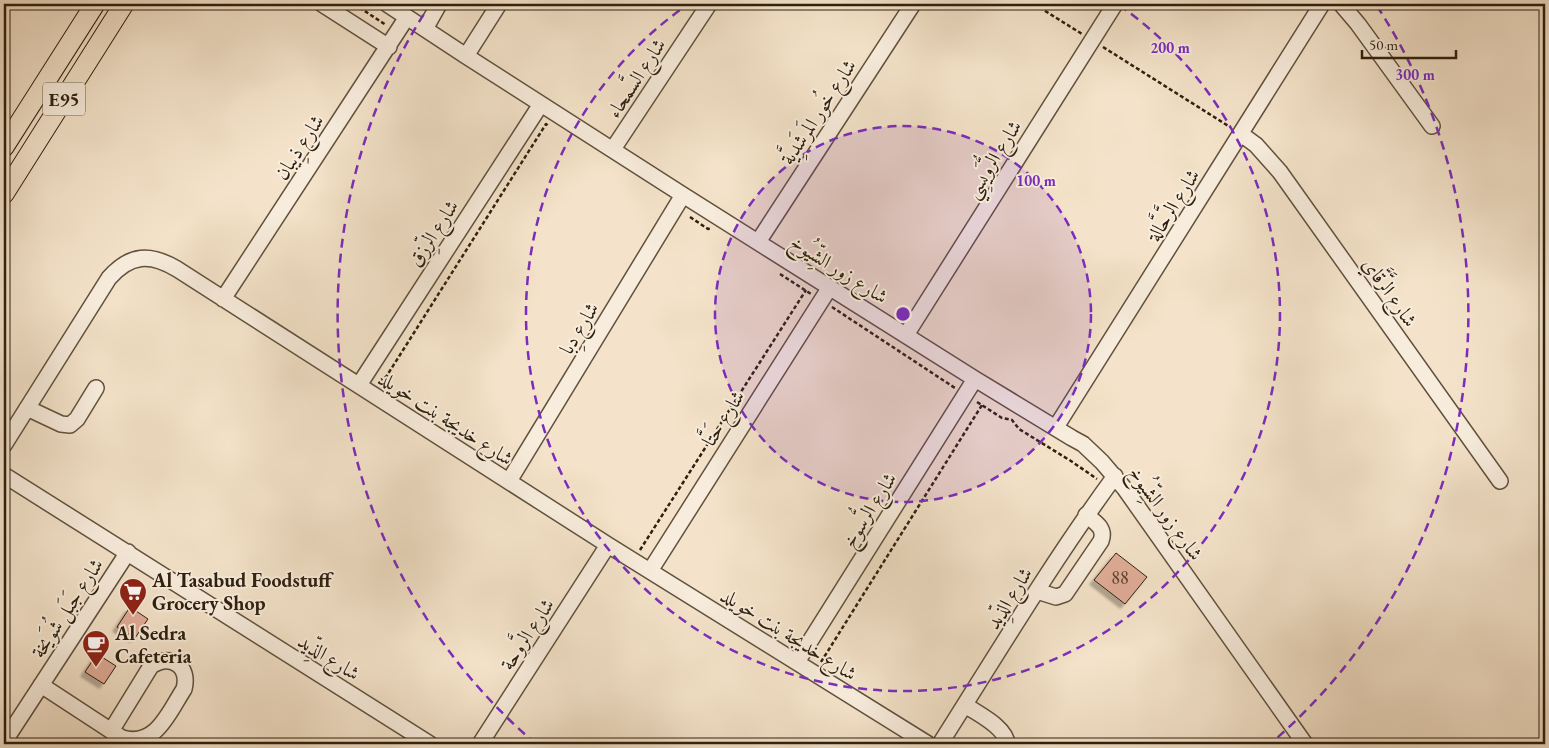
<svg xmlns="http://www.w3.org/2000/svg" width="1549" height="748" font-family="'EB Garamond',Amiri,serif">
	<defs>
		<filter id="shadow"><feDropShadow dx="-4.5" dy="4.5" stdDeviation="1" flood-color="#0004"/></filter>
	</defs>
	<rect width="100%" height="100%" fill="#f4e3ca"/>
	<filter id="stains"><feTurbulence type="fractalNoise" baseFrequency=".004" numOctaves="4"/><feColorMatrix values="0 0 0 0 .2 0 0 0 0 .09 0 0 0 0 .02 0 0 0 .5 -.17"/></filter>
	<radialGradient id="worn" r=".72"><stop offset=".6" stop-color="#630" stop-opacity="0"/><stop offset="1" stop-color="#630" stop-opacity=".3"/></radialGradient>
	<path fill="#e1ad99" stroke="#2e200f" filter="url(#shadow)" d="M1116,553L1147,577L1125,604L1094,580Z
		M130,607L148,619L135,638L117,627Z
		M97,654L116,666L104,684L85,672Z"/>
	<g fill="none" stroke-linecap="round" stroke-linejoin="round">
		<defs>
			<path id="minor" d="M322,4L389,47
				M387,4L466,56L683,195L975,379L1072,438L1083,444L1102,462L1125,489L1305,744
				M1341,4L1358,24L1432,126
				M425,29L439,4
				M466,56L499,4
				M1241,134L1256,145L1280,172L1500,481
				M613,149L709,4
				M758,242L913,4
				M223,299L407,17
				M906,335L1115,4
				M359,385L541,104
				M27,408L61,424L70,425L77,419L96,388
				M1056,427L1322,4
				M4,445L109,278C130,254 150,253 177,269L608,545L928,744
				M4,475L430,744
				M509,481L683,195
				M650,571L830,287
				M1037,591L1056,597L1065,594L1101,541C1106,528 1095,522 1086,515
				M797,662L975,379
				M41,685L122,738C156,748 169,712 184,689C190,666 171,653 151,666L111,731
				M965,705C978,714 1006,727 1007,744
				M4,742L128,552
				M480,744L608,545
				M940,744C997,654 1052,562 1115,476"/>
			<path id="major" d="M4,147L95,4
				M4,194L124,4"/>
		</defs>
		<use href="#minor" stroke="#60513e" stroke-width="18"/>
		<use href="#major" stroke="#2e200f" stroke-width="21"/>
		<path stroke="#2e200f" stroke-width="2.5" stroke-dasharray="4 2.5" stroke-linecap="butt" d="M354,4L386,25
			M1034,4L1082,34
			M1103,47L1230,127
			M690,217L708,229L711,228
			M780,274L811,294
			M832,307L955,388
			M379,381L386,377L546,124L548,126
			M977,402L1002,418L1012,420L1019,429L1071,461L1097,479
			M640,550L806,290
			M821,662L982,405"/>
		<use href="#minor" stroke="#f8eddd" stroke-width="15"/>
		<use href="#major" stroke="#f4e3ca" stroke-width="19"/>
	</g>
	<circle cx="903" cy="314" r="188" fill="#7b2cbf" fill-opacity=".12"/>
	<g fill="none" stroke="#7b2cbf" stroke-width="2.5" stroke-dasharray="9 6">
		<circle cx="903" cy="314" r="188"/>
		<path d="M1119 5A377 377 0 1 1 687 5"/>
		<path d="M536 744A565 565 0 0 1 429 6M1377 6A565 565 0 0 1 1270 744"/>
	</g>
	<defs>
		<symbol id="supermarket-pin" viewBox="-11 -11 22 30"><path d="M0 17L-7.5 6A9.5 9.5 0 1 1 7.5 6Z" fill="#8f2418" stroke="#f8eddd"/><path d="M-6-5.5h2.5l.6 2H6L4.5 2H-2.5L-4.4-4H-6ZM-1.5 3.2a1.3 1.3 0 1 0 .1 0ZM3 3.2a1.3 1.3 0 1 0 .1 0Z" fill="#fff"/></symbol>
		<symbol id="cafe-pin" viewBox="-11 -11 22 30"><path d="M0 17L-7.5 6A9.5 9.5 0 1 1 7.5 6Z" fill="#8f2418" stroke="#f8eddd"/><path d="M-5.5-4.5H6V0H3Q3 3.5 0 3.5H-2.5Q-5.5 3.5-5.5 0ZM3-3.2v2h1.7v-2ZM-6 4.5H4V6H-6Z" fill="#fff"/></symbol>
	</defs>
	<g fill-rule="evenodd">
		<use href="#supermarket-pin" x="117" y="576" width="32" height="43"/>
		<use href="#cafe-pin" x="80" y="628" width="32" height="43"/>
	</g>
	<g text-anchor="middle" stroke-width="4" stroke-linejoin="round" paint-order="stroke">
		<g font-size="18" fill="#5b4332">
			<text x="1120" y="584">88</text>
		</g>
		<rect fill="#f8eddd" stroke="#6b5e4d" stroke-width="1" x="43" y="82.5" width="42" height="33" rx="4"/>
		<g font-size="19" font-weight="bold" fill="#2e200f">
			<text x="64" y="106">E95</text>
		</g>
		<g font-size="20" fill="#2e200f" stroke="#f8eddd">
			<text transform="translate(636 78) rotate(-57)" y="7">شارع السَّمحاء</text>
			<text transform="translate(818 112) rotate(-57)" y="7">شارع خُور المَرشَدِيَّة</text>
			<text transform="translate(299 147) rotate(-57)" y="7">شارع ذِيبان</text>
			<text transform="translate(993 159) rotate(-58)" y="7">شارع الرُّوَيسِي</text>
			<text transform="translate(1173 205) rotate(-58)" y="7">شارع الرَّحَّالة</text>
			<text transform="translate(433 233) rotate(-57)" y="7">شارع الرِّزق</text>
			<text transform="translate(839 269) rotate(32)" y="7">شارع زور الشِّيُوخ</text>
			<text transform="translate(1390 292) rotate(55)" y="7">شارع الرَّقَّاي</text>
			<text transform="translate(579 328) rotate(-59)" y="7">شارع دِبا</text>
			<text transform="translate(446 418) rotate(33)" y="7">شارع خديجة بنت خويلد</text>
			<text transform="translate(723 418) rotate(-58)" y="7">شارع حَتَّا</text>
			<text transform="translate(869 510) rotate(-58)" y="7">شارع الرُّسوخ</text>
			<text transform="translate(1166 513) rotate(54)" y="7">شارع زور الشِّيُوخ</text>
			<text transform="translate(1009 598) rotate(-58)" y="7">شارع الذِّيد</text>
			<text transform="translate(67 608) rotate(-57)" y="7">شارع جَبَل شُوَيخة</text>
			<text transform="translate(527 634) rotate(-57)" y="7">شارع الرَّوحة</text>
			<text transform="translate(789 634) rotate(32)" y="7">شارع خديجة بنت خويلد</text>
			<text transform="translate(329 657) rotate(32)" y="7">شارع الذِّيد</text>
		</g>
		<g font-size="20" font-weight="bold" fill="#2e200f" stroke="#f8eddd" text-anchor="start">
			<text x="152" y="587">Al Tasabud Foodstuff<tspan x="152" dy="23">Grocery Shop</tspan></text>
			<text x="115" y="640">Al Sedra<tspan x="115" dy="23">Cafeteria</tspan></text>
		</g>
	</g>
	<circle cx="903" cy="314" r="8" fill="#7b2cbf" stroke="#f8eddd" stroke-width="2.5"/>
	<g font-size="15" text-anchor="middle" font-weight="bold" fill="#7b2cbf" stroke="#f8eddd" stroke-width="4" stroke-linejoin="round" paint-order="stroke">
		<text x="1170" y="53">200 m</text>
		<text x="1415" y="80">300 m</text>
		<text x="1036" y="186">100 m</text>
	</g>
	<rect width="1549" height="748" fill="none" stroke="#f4e3ca" stroke-width="20"/>
	<rect x="5" y="5" width="1539" height="738" fill="none" stroke="#2e200f" stroke-width="2.5"/>
	<rect x="10" y="10" width="1529" height="728" fill="none" stroke="#2e200f"/>
	<path d="M1362 50v8h94v-8" fill="none" stroke="#2e200f" stroke-width="2.5"/>
	<text x="1369" y="50" font-size="15" fill="#2e200f" stroke="#f8eddd" stroke-width="4" paint-order="stroke">50 m</text>
	<rect width="100%" height="100%" filter="url(#stains)"/>
	<rect width="100%" height="100%" fill="url(#worn)"/>
</svg>
